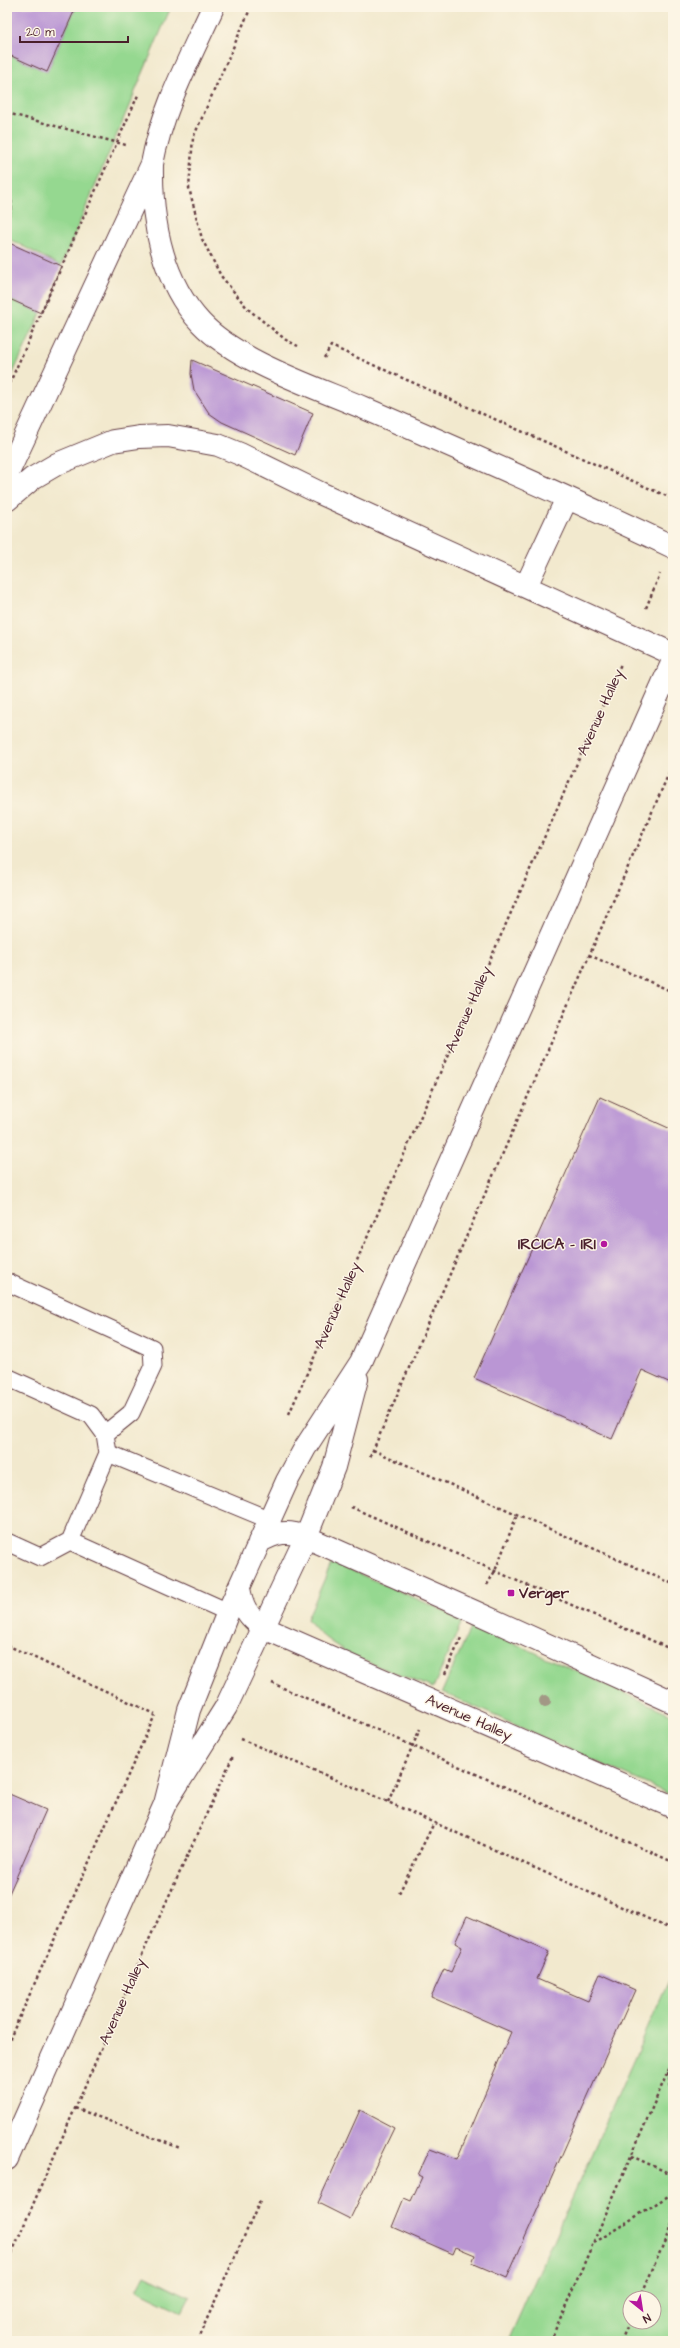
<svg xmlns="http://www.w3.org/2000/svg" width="680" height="2348" font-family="'Architects Daughter',sans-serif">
	<rect width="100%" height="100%" fill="#fcf5e5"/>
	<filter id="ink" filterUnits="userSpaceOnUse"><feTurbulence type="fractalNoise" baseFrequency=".025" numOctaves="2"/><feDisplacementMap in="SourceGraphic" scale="8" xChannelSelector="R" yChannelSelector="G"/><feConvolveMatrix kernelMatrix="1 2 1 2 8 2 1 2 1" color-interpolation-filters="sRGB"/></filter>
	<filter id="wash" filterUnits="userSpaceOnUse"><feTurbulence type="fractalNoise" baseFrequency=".012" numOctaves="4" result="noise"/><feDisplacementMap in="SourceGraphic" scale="16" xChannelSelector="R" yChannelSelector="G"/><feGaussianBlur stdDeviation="0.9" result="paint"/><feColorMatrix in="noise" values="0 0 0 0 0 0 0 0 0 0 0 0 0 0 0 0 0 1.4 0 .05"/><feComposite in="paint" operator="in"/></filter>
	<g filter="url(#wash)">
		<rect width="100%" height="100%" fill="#f2e9ce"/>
		<path fill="#95d890" stroke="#707c5e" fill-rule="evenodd" d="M76,7H171L61,266L7,238V54L47,72Z
			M7,298L41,313L7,386Z
			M332,1562L463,1619L433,1688C393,1671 332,1655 307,1619Z
			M472,1624L673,1715V1796L442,1692Z
			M673,1971V2341H508L671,1976ZM630,2298H654V2322H630Z
			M145,2275L190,2297L182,2312L137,2290Z"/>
		<g id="blocks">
			<path fill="#ba96d4" d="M7,7H76L47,72L7,54Z
				M7,242L61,266L41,313L7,298Z
				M192,360L313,413L295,455L222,422L209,413L194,390L191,374Z
				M600,1097L673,1130V1384L642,1370L612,1439L474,1378Z
				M7,1793L46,1810L7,1898Z
				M467,1916L549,1952L537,1979L588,2001L600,1974L635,1990L507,2278L472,2263L475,2255L456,2247L453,2254L392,2227L404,2198L411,2201L422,2177L418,2175L430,2149L457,2159L511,2032L431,1997L444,1969L451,1972L462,1947L455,1943Z
				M360,2110L394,2128L350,2219L318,2203Z"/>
		</g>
	</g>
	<g filter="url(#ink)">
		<use href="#blocks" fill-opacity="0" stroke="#633d43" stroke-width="1"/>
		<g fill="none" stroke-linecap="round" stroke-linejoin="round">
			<defs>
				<path id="service" d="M7,1282L152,1348L153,1366L131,1413L105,1434
					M7,1377L91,1415L105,1434L108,1453L70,1541L40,1557L7,1542
					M108,1453L270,1520
					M70,1541L228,1612"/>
				<path id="minor" d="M152,164C151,220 162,281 201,323C238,362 315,387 364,408C468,453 571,498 673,547
					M7,475L152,164C162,109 190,58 213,7
					M7,500L33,478L57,464L113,441L139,437L168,436L218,445L240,454L320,493L673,654
					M526,586L567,498
					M259,1542C277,1532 287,1530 306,1537L473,1611L673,1702
					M239,1588C242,1607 248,1617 264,1628L673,1807
					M165,1804L189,1710L228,1612L287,1481L305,1448L361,1362L673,661
					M7,2159L165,1804L226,1707L306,1537L334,1467L357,1379"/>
			</defs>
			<use href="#service" stroke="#633d43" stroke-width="19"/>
			<use href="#minor" stroke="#633d43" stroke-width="24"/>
			<path stroke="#633d43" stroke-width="2.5" stroke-dasharray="3 3" stroke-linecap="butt" d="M251,7L193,138L189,188L202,239L221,276L248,309L286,340L298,346
				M7,113L126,145
				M7,183L12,205L7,225
				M324,358L331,346L673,499
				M7,389L139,93
				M646,608L660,574
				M589,955L673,992
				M289,1414L621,664
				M373,1450L673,1584
				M370,1457L673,764
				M351,1507L673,1650
				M671,1583L673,1580
				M487,1585L495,1571L517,1515
				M7,1645L155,1714
				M670,1648L673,1642
				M445,1674L461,1638
				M272,1683L673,1862
				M241,1739L388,1802L673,1930
				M388,1802L420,1729
				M399,1893L434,1823
				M7,2045L155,1715
				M668,2072L673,2098
				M75,2108L180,2148
				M631,2156L673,2175
				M594,2243L673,2193
				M7,2264L147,1944L233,1756
				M640,2298L673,2222
				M197,2341L261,2199
				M552,2341V2337L673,2060
				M621,2341L630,2320"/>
			<use href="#service" stroke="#fff" stroke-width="17"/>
			<use href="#minor" stroke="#fff" stroke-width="22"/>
		</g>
		<circle fill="#a29885" cx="545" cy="1701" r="6"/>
	</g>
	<g fill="#b5179e" stroke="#fcf5e5" stroke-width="1.5">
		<circle cx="604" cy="1244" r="4"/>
		<rect x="507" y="1589" width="8" height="8" rx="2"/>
	</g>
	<g text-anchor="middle" stroke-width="3" stroke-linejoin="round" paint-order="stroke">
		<g font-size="15" fill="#4a1f2b" stroke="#fcf5e5">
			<text transform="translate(600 712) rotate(-66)" y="5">Avenue Halley</text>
			<text transform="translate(468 1009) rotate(-66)" y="5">Avenue Halley</text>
			<text transform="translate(337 1305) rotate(-66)" y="5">Avenue Halley</text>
			<text transform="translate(469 1717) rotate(24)" y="5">Avenue Halley</text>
			<text transform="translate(122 2001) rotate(-66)" y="5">Avenue Halley</text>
		</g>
		<g font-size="15" font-weight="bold" fill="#4a1f2b" stroke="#fcf5e5" text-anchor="end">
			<text x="596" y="1249">IRCICA - IRI</text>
			<text x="519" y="1598" text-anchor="start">Verger</text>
		</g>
	</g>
	<rect width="680" height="2348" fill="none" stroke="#fcf5e5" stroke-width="24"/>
	<g transform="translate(642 2310) rotate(150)"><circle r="19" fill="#fcf5e5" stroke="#b59f9b"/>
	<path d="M0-3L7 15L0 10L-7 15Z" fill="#b5179e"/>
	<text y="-6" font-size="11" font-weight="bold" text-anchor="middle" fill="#4a1f2b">N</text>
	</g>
	<path d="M20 36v6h108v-6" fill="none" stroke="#4a1f2b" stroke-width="2"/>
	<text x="26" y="36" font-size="12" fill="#4a1f2b" stroke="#fcf5e5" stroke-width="3" paint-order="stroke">20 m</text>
</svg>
